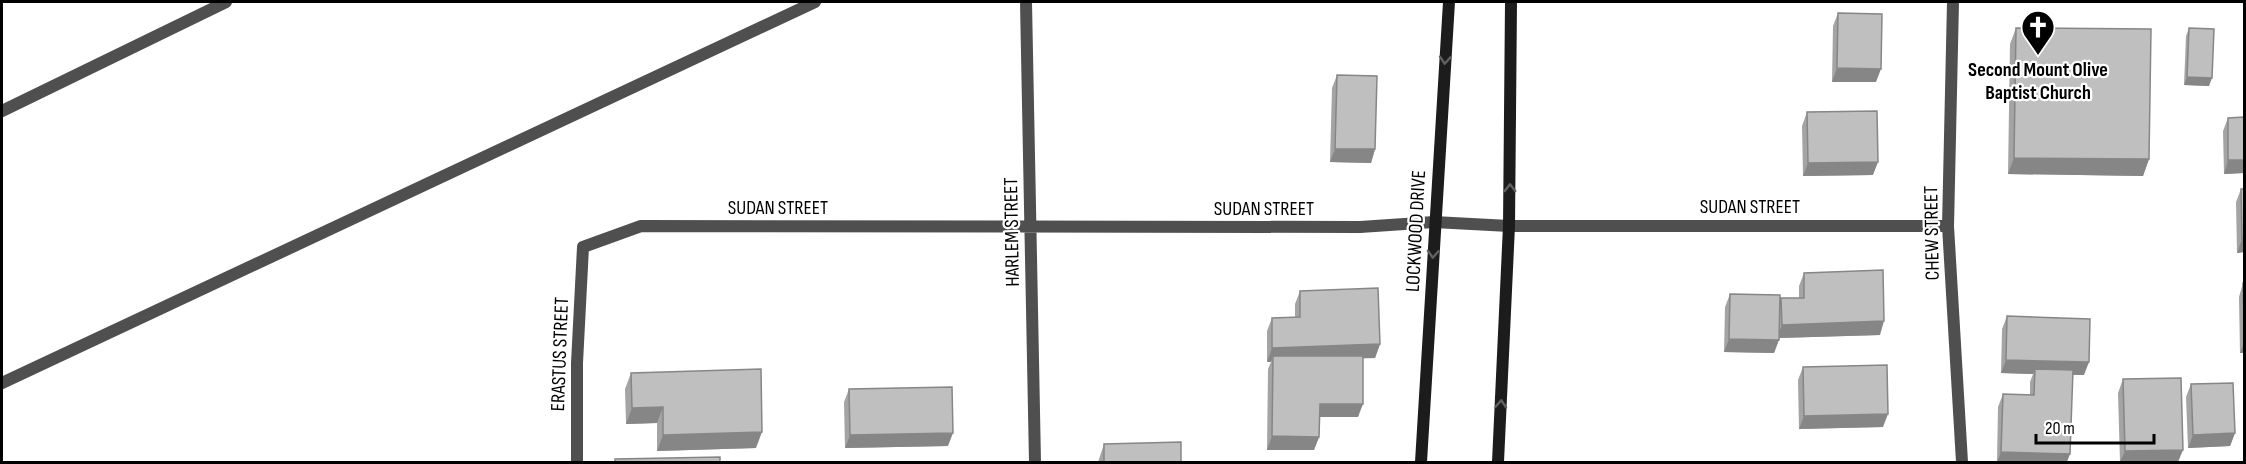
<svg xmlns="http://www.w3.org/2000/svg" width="2246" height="464" font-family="'Sofia Sans Condensed',sans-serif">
	<rect width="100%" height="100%" fill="#fff"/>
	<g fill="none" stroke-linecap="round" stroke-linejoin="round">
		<path stroke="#4f4f4f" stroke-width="12" d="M2,111L226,2
			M2,383L815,2"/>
		<path stroke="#4f4f4f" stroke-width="12" d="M1026,2L1035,462
			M1953,2L1948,226L1962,462
			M577,462V363L583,247L641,226L1360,227L1434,222L1509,226H1948"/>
		<path stroke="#1c1c1c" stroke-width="12" d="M1421,462L1449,2
			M1498,462L1509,226L1511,2"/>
	</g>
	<path fill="#a4a4a4" d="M1838,13L1876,82H1832L1833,26Z
		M2016,28L2149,159L2143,176L2008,174L2010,44Z
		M2189,28L2209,86L2184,85L2186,36Z
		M1337,75L1375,149L1371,163L1330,162L1332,88Z
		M1807,112L1873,175L1803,176L1802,126Z
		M2244,117V173L2224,174L2223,131L2228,118Z
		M2241,189L2244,252L2237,253L2236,202Z
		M1804,273L1880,335L1779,338L1774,353L1724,352L1725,307L1730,294L1780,302L1781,298H1799V286Z
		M2243,283H2244V353H2240L2239,297Z
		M1300,291L1380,344L1375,358H1363L1358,417H1320L1319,437L1314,450H1267L1268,369L1271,362H1267V331L1272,318L1295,317V304Z
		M2007,316L2084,375H2073L2067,462H1997L1998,407L2003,394L2030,395V382L2033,374L2001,373L2002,329Z
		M1803,367L1883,427L1799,429L1798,380Z
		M631,373L756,448L657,451V423L626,424L625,389Z
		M2123,379L2178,462H2120L2118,393Z
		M2191,384L2235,433L2230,446L2188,448L2186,397Z
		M849,389L948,446L845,448L844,402Z
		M1104,444L1181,462H1098Z"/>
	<path fill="#868686" d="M1837,68L1881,69L1876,82H1832Z
		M2187,77L2212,78L2209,86L2184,85Z
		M1335,149H1375L1371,163L1330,162Z
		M2014,158L2149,159L2143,176L2008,174Z
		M2228,160H2244V173L2224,174Z
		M1878,162L1873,175L1803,176L1808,163Z
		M2242,239H2244V252L2237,253Z
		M1884,321L1880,335L1777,338L1782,325Z
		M1729,339L1779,340L1774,353L1724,352Z
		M2244,342V353H2240Z
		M1380,344L1375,358L1273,361V356L1271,362H1267L1272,348Z
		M2006,360L2089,362L2084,375L2035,374V369L2033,374L2001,373Z
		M1320,404H1363L1358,417H1315Z
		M663,407L657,423L626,424L632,408Z
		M1888,414L1883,427L1799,429L1804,416Z
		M762,432L756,448L657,451L663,435Z
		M953,433L948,446L845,448L850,435Z
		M2235,433L2230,446L2188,448L2193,435Z
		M1272,436L1319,437L1314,450H1267Z
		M2183,450L2178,462H2120L2125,451Z
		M2001,452L2070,454L2067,462H1997Z"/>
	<path fill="#bfbfbf" stroke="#868686" stroke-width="1.5" d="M1838,13L1882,14L1881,69L1837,68Z
		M2016,28L2151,29L2149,159L2014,158Z
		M2189,28L2214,29L2212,78L2187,77Z
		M1337,75L1377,76L1375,149H1335Z
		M1877,111L1878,162L1808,163L1807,112Z
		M2244,117V160H2228V118Z
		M2241,189H2244V239H2242Z
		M1883,270L1884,321L1782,325L1781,298H1804V273Z
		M2243,283H2244V320Z
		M1378,288L1380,344L1272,348V318L1300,317V291Z
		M1730,294L1780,295L1779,340L1729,339Z
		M2007,316L2090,319L2089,362L2006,360Z
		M1273,356H1363V404H1320L1319,437L1272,436Z
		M1887,365L1888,414L1804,416L1803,367Z
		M761,369L762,432L663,435V407L632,408L631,373Z
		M2035,369L2073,370L2070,454L2001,452L2003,394L2034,395Z
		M2181,378L2183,450L2125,451L2123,379Z
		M2233,383L2235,433L2193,435L2191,384Z
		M952,387L953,433L850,435L849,389Z
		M1181,442V462H1104V444Z
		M720,457V462H615V459Z"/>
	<defs><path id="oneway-chevron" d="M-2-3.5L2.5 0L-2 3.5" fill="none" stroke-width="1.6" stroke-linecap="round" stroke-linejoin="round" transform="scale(1.5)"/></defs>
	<g stroke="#606060">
		<use href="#oneway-chevron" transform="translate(1445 60) rotate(94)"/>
		<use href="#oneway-chevron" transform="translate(1510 188) rotate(-90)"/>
		<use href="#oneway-chevron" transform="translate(1433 254) rotate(93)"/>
		<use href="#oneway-chevron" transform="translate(1501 404) rotate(-87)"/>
	</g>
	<defs>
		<symbol id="church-pin" viewBox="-11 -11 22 30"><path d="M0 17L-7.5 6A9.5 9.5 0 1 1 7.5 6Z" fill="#000" stroke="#fff"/><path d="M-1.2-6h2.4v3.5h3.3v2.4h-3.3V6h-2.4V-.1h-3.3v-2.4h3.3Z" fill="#fff"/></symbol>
	</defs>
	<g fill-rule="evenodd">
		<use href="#church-pin" x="2019" y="8" width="38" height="52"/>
	</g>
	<g text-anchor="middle" stroke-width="4.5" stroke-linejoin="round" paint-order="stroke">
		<g font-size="20" font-weight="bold" fill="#000" stroke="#fff">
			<text x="2038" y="76">Second Mount Olive<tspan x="2038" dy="23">Baptist Church</tspan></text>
		</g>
		<g font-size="20" fill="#000" stroke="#fff">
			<text x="1750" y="213">SUDAN STREET</text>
			<text x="778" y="214">SUDAN STREET</text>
			<text x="1264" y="215">SUDAN STREET</text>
			<text transform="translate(1415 231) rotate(-87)" y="7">LOCKWOOD DRIVE</text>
			<text transform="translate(1011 232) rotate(-91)" y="7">HARLEM STREET</text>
			<text transform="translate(1931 233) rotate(-91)" y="7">CHEW STREET</text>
			<text transform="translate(559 354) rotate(-88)" y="7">ERASTUS STREET</text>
		</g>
	</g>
	<rect width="2246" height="464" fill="none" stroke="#000000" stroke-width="6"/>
	<path d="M2036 434v9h118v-9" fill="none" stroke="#000000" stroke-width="3"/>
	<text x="2045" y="434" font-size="18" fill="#000000" stroke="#ffffff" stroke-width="4.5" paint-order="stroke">20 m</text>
</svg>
